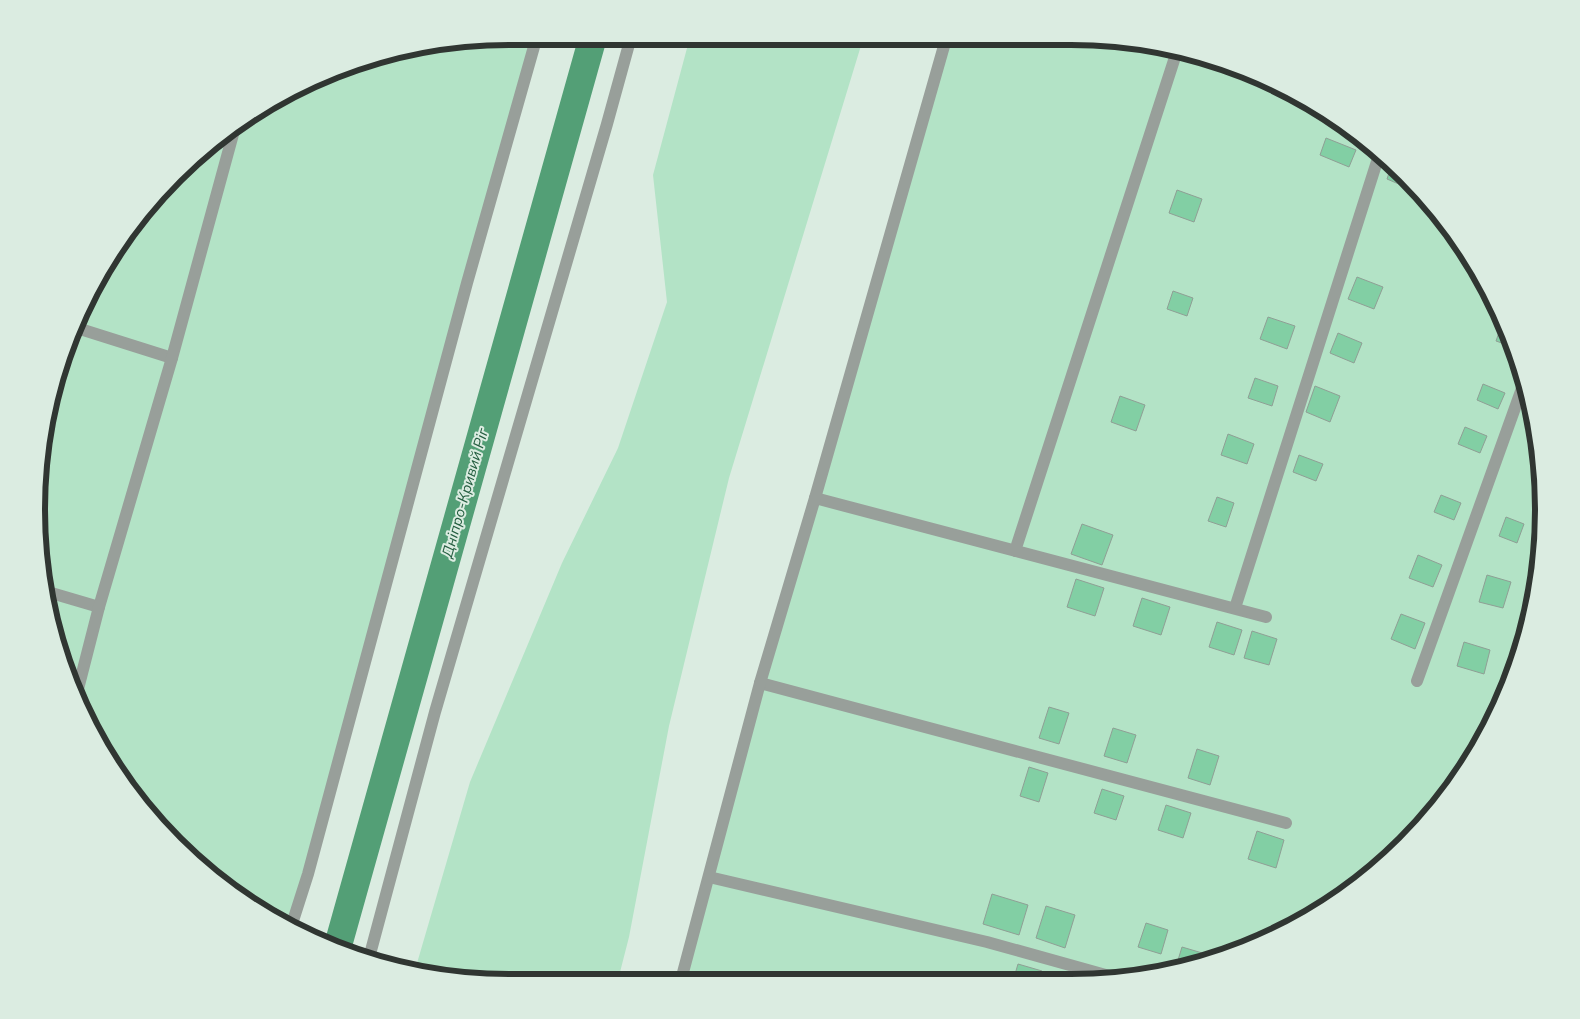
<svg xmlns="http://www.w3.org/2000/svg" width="1580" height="1019" font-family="'Nunito Sans',sans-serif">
	<rect width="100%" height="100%" fill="#dbece1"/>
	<path fill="#b3e3c6" d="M509,36H537L292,924L198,865L116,772L52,632L37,479L61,357L134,221L246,116L358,61Z
		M690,37L863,39L729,478L669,726L629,937L618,980L448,979L415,970L470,782L562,563L618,448L667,302L653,175Z
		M946,39L1133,40L1280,85L1382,154L1446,221L1495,300L1528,387L1543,478L1540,571L1519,661L1480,746L1426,821L1358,885L1280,934L1193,967L1101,982L681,980Z"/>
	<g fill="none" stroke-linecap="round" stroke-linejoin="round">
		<path stroke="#539f76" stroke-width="28" d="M337,949L593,37"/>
	</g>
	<path fill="#82cfa4" stroke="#8f9f95" d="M1326,138L1356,150L1349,167L1320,155Z
		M1392,164L1416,189L1415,191L1387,179Z
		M1177,190L1202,199L1194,222L1169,213Z
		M1357,277L1383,287L1374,309L1348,299Z
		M1173,291L1193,298L1187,316L1167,309Z
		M1268,317L1295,326L1287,349L1260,339Z
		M1502,324L1504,325L1513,347L1496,341Z
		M1338,333L1362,343L1354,363L1330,353Z
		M1255,378L1278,386L1272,406L1248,398Z
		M1483,384L1505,393L1498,409L1477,400Z
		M1315,386L1340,396L1330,422L1306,412Z
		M1120,396L1145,405L1136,431L1111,422Z
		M1465,427L1487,436L1480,453L1458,444Z
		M1228,434L1254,444L1247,464L1221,455Z
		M1299,455L1323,464L1316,481L1293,472Z
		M1441,495L1461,503L1454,520L1434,512Z
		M1217,497L1234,503L1226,527L1208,521Z
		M1506,517L1524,524L1517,543L1499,536Z
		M1082,524L1113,535L1102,565L1071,554Z
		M1418,555L1442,565L1433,587L1409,578Z
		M1487,575L1511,582L1503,608L1479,602Z
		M1076,579L1104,588L1095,616L1067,607Z
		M1142,598L1170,607L1161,635L1133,626Z
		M1401,614L1425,623L1415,649L1391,639Z
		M1217,622L1242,630L1234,655L1209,647Z
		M1252,631L1277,639L1269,665L1244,658Z
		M1464,642L1490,650L1484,674L1457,666Z
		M1049,707L1069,713L1059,744L1039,738Z
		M1113,728L1136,735L1127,763L1104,756Z
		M1197,749L1219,756L1210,785L1188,778Z
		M1029,767L1048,773L1039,802L1020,796Z
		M1102,789L1124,796L1116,820L1094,813Z
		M1166,805L1191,813L1183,838L1158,830Z
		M1257,831L1284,840L1276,868L1248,859Z
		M992,894L1028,905L1019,935L983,924Z
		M1046,906L1075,915L1065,948L1036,938Z
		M1146,923L1168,930L1161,954L1138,947Z
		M1182,947L1209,955L1207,961L1193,967L1175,970Z
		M1018,964L1042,971L1038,981H1013Z"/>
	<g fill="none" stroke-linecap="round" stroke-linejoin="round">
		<path stroke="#989f9a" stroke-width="12" d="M77,328L172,358
			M815,498L1266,617
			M1015,551L1176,54
			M48,592L99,607
			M1235,608L1380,152
			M1417,681L1525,380
			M760,683L1286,823
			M709,877L987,942L1120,979"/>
		<path stroke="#989f9a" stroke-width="12" d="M78,689L99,607L172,358L235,127
			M292,924L308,874L467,283L537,36
			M369,958L435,712L607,124L631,37
			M681,980L760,683L815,498L946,39"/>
	</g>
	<g text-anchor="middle" stroke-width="4" stroke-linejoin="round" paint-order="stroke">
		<g font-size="15" font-style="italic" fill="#255e41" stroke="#dbece1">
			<text transform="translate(465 493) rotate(-74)" y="5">Дніпро-Кривий Ріг</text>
		</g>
	</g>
	<path d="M0 0H1580V1019H0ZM509 45H1071A464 464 0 0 1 1535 509V510A464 464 0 0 1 1071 974H509A464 464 0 0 1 45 510V509A464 464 0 0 1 509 45Z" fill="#dbece1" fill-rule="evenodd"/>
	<path fill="none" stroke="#303632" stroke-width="6" d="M509 45H1071A464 464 0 0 1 1535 509V510A464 464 0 0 1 1071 974H509A464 464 0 0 1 45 510V509A464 464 0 0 1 509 45Z"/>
</svg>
